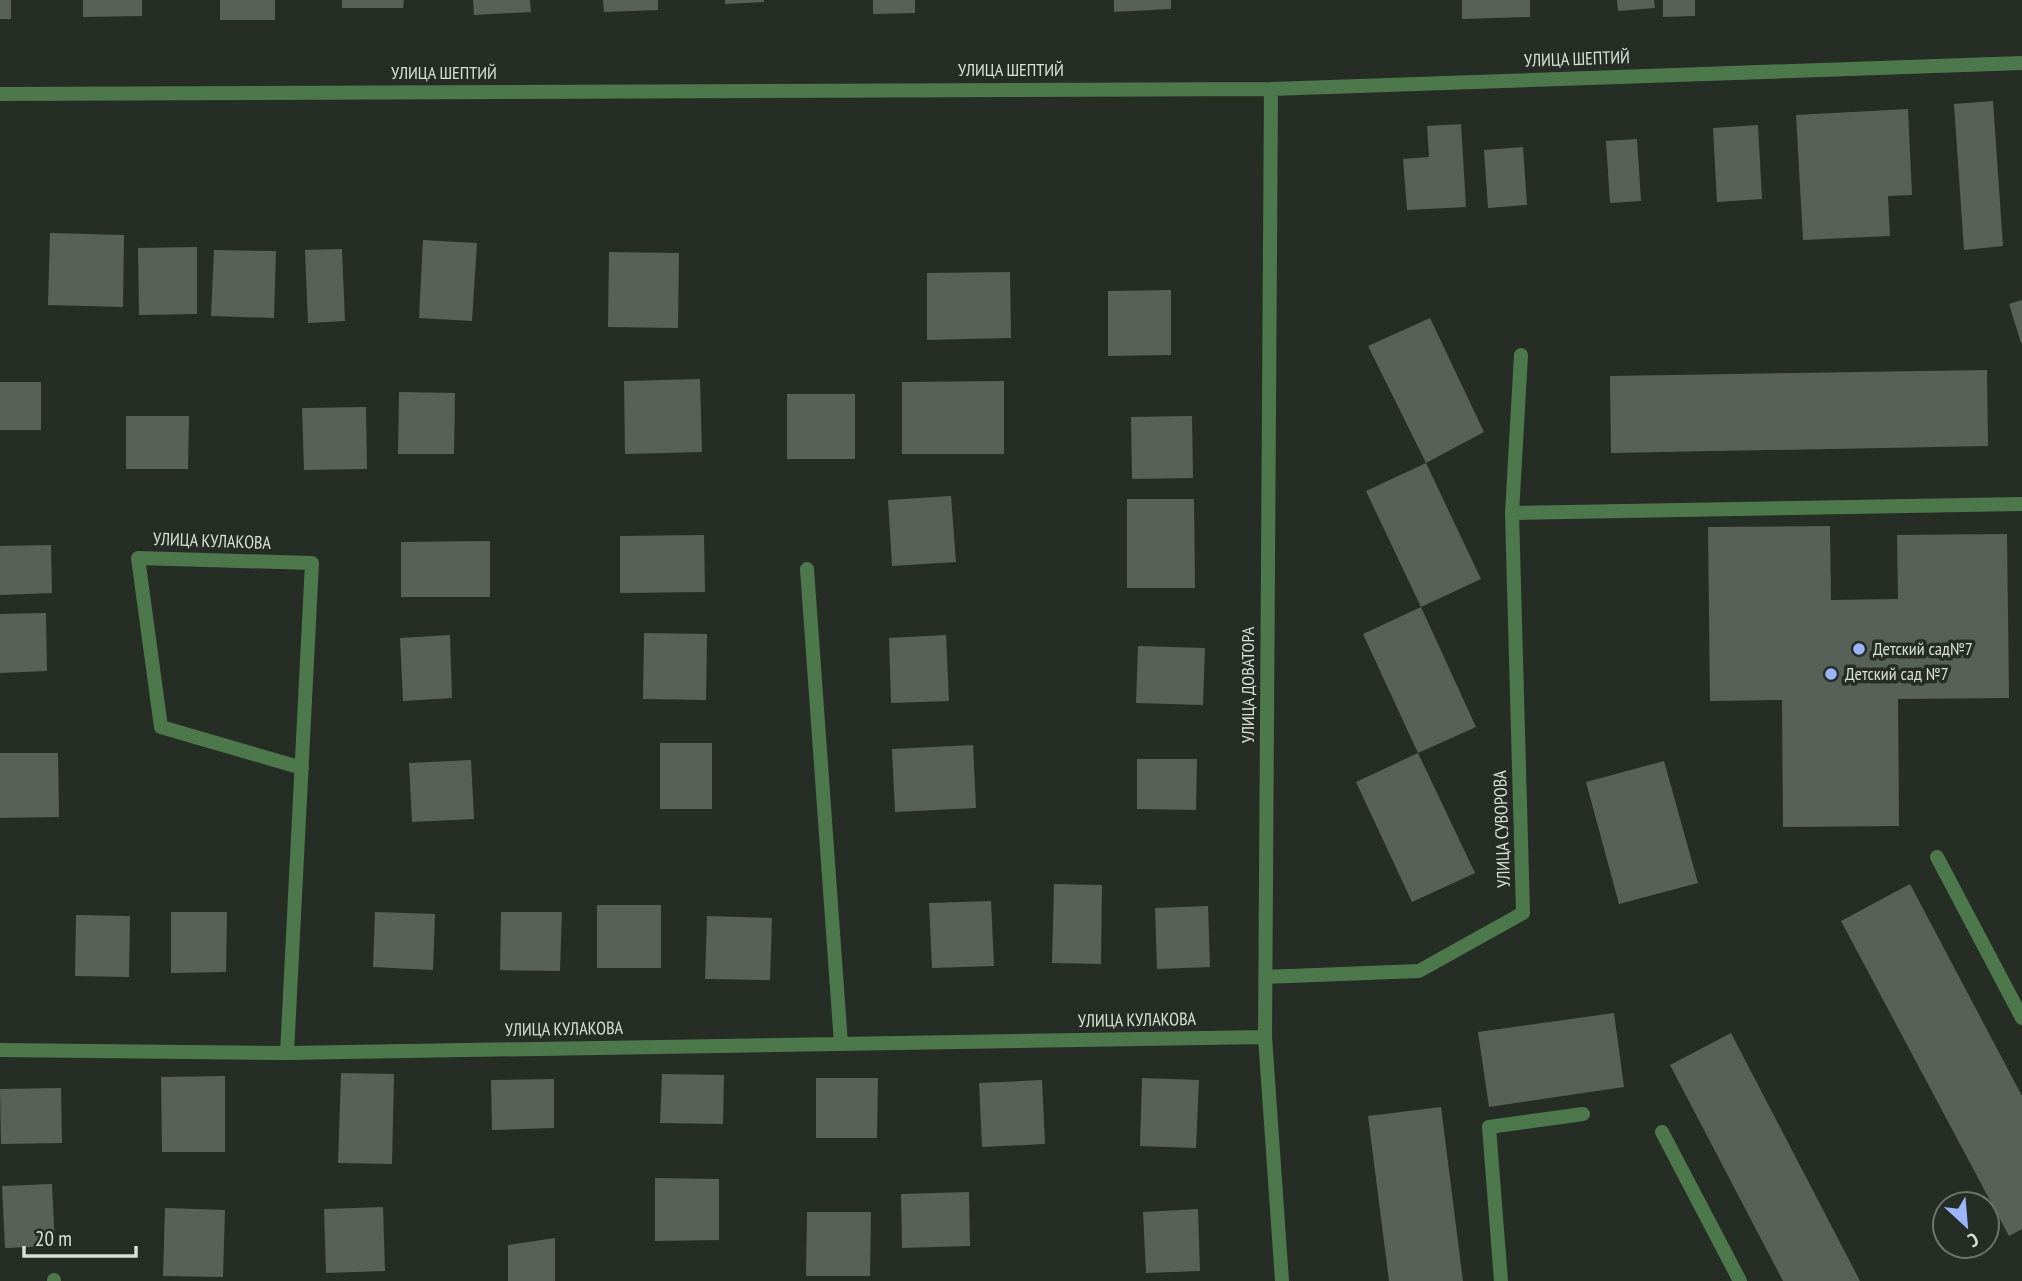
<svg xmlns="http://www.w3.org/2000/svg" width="2022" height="1281" font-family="'PT Sans Narrow',sans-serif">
	<rect width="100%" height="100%" fill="#262d25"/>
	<path fill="#586158" d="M0,0H11V19H0Z
		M83,0H142V16L83,17Z
		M220,0H275V20H220Z
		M342,0H404L403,8H342Z
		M473,0H530L531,12L474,15Z
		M603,0H658V10L604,12Z
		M725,0H764V2L725,4Z
		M873,0H915V13L873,14Z
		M1114,0H1171V9L1114,12Z
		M1462,0H1530V17L1462,19Z
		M1617,0H1654L1655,8L1618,11Z
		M1663,0H1695V16L1663,17Z
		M1993,101L2003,246L1964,250L1954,104Z
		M1908,109L1912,195L1888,196L1890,236L1803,240L1796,115Z
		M1461,124L1466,207L1407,210L1403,159L1429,157L1427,126Z
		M1758,125L1762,199L1717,202L1713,128Z
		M1637,139L1641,201L1610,203L1606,141Z
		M1523,147L1527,205L1488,208L1484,150Z
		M50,233L124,235L123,307L48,305Z
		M423,240L477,243L472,321L419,318Z
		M197,247V314L139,315L138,248Z
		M342,249L345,321L308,323L305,250Z
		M214,250L276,251L274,318L211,316Z
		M609,252L679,253L678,328L608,327Z
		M1010,272L1011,338L927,340V273Z
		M1171,290V355L1108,356V291Z
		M2022,300V343H2021L2009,304Z
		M1430,318L1484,432L1426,463L1368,346Z
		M1987,370L1988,446L1611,453L1610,376Z
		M700,379L702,452L625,454L624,381Z
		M1004,381V454H902V382Z
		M0,382H41V430H0Z
		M399,392L455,393L454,454H398Z
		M787,394H855V459H787Z
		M366,407L367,469L304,470L302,408Z
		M126,416H189L188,469H126Z
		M1192,416L1193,478L1132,479L1131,417Z
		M1426,463L1481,579L1421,607L1366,491Z
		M951,496L956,562L892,566L888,500Z
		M1127,499H1194L1195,588H1127Z
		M1830,526L1831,600L1898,599L1897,535L2007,534L2009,698L1898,699L1899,826L1783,827L1782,700L1710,701L1708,527Z
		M704,535L705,592L620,593V536Z
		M490,541V597H401V542Z
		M51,545L52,593L0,595V546Z
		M1421,607L1476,727L1418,753L1363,634Z
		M46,613L47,671L0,673V614Z
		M644,633L707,634L706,700L643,699Z
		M450,635L452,698L403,701L400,638Z
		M946,635L949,701L891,703L889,638Z
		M1138,646L1205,648L1203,705L1136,703Z
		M660,743H712V809H660Z
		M973,745L976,808L895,812L892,749Z
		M0,753H58L59,817L0,818Z
		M1418,753L1475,873L1412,902L1356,782Z
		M1137,759H1197L1196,810L1137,809Z
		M471,760L474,819L412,822L409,763Z
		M1664,761L1698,883L1619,904L1586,782Z
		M1054,884L1102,885L1101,964L1052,963Z
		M1910,884L2022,1096V1229L2009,1236L1841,921Z
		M991,901L994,966L932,968L929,903Z
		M597,905H661V968H597Z
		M1208,906L1210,967L1157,969L1155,908Z
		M171,912H227L226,972L171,973Z
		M375,912L435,914L433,970L373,967Z
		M501,912H562L560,971L500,970Z
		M76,915L130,916L129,977L75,976Z
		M707,916L772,918L770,980L705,979Z
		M1614,1013L1624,1087L1489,1107L1478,1032Z
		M1731,1033L1860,1281H1783L1670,1065Z
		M341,1073L394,1074L392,1164L338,1163Z
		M662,1074L724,1075L723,1124L660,1123Z
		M225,1076V1152H162L161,1077Z
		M816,1078H878L877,1138H816Z
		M1142,1078L1199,1080L1196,1148L1140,1146Z
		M554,1079V1128L492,1130L491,1080Z
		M1042,1080L1045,1144L982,1147L979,1083Z
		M61,1088L62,1143L1,1144L0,1089Z
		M1441,1107L1463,1281H1389L1368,1116Z
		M655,1178L719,1179V1240L655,1241Z
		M52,1184L55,1246L5,1248L2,1186Z
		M969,1192L970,1246L902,1248L901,1194Z
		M383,1207L385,1271L326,1273L324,1209Z
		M165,1208L225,1210L223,1277L163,1276Z
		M1198,1209L1200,1271L1146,1273L1143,1212Z
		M807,1212H871L870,1276H806Z
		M555,1238V1281H508V1245Z"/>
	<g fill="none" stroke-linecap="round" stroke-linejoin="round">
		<path stroke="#4d784c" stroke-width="14" d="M1937,857L2022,1018
			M1662,1132L1740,1281
			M1501,1281L1489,1127L1583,1114"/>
		<path stroke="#4d784c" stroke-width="14" d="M1271,89L1265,1037L1282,1281
			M0,94L1271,89L2022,63
			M1512,513L2022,504
			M807,569L841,1044
			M1266,977L1419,971L1523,913L1512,513L1521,355
			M0,1050L287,1053L1265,1037
			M287,1053L312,563L138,558L161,727L302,768
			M54,1280V1281"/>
	</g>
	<g fill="#9eb4fd" stroke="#262d25" stroke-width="2.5">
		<circle cx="1859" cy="649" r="7"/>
		<circle cx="1831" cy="674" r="7"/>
	</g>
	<g text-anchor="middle" stroke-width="7" stroke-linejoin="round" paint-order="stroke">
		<g font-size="18" fill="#dadfda" stroke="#262d25">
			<text transform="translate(1577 59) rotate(-2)" y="6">УЛИЦА ШЕПТИЙ</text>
			<text x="1011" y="76">УЛИЦА ШЕПТИЙ</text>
			<text x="444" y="79">УЛИЦА ШЕПТИЙ</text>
			<text transform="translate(212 541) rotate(2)" y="6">УЛИЦА КУЛАКОВА</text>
			<text transform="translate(1248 685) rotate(-90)" y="6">УЛИЦА ДОВАТОРА</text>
			<text transform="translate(1502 829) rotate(-92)" y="6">УЛИЦА СУВОРОВА</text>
			<text transform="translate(1137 1020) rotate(-1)" y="6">УЛИЦА КУЛАКОВА</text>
			<text transform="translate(564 1029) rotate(-1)" y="6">УЛИЦА КУЛАКОВА</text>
		</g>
		<g font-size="18" fill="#dadfda" stroke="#262d25" text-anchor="start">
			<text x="1873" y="655">Детский сад№7</text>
			<text x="1845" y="680">Детский сад №7</text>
		</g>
	</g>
	<g transform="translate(1966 1225) rotate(154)"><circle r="33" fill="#262d25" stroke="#6e746d" stroke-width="2"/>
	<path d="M0-5L12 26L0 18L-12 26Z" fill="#9eb4fd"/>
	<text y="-10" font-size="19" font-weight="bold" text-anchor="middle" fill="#dadfda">С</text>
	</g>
	<path d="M24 1246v10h112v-10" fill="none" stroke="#dadfda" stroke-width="3.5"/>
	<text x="35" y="1246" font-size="21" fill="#dadfda" stroke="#262d25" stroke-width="5" paint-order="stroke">20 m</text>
</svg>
